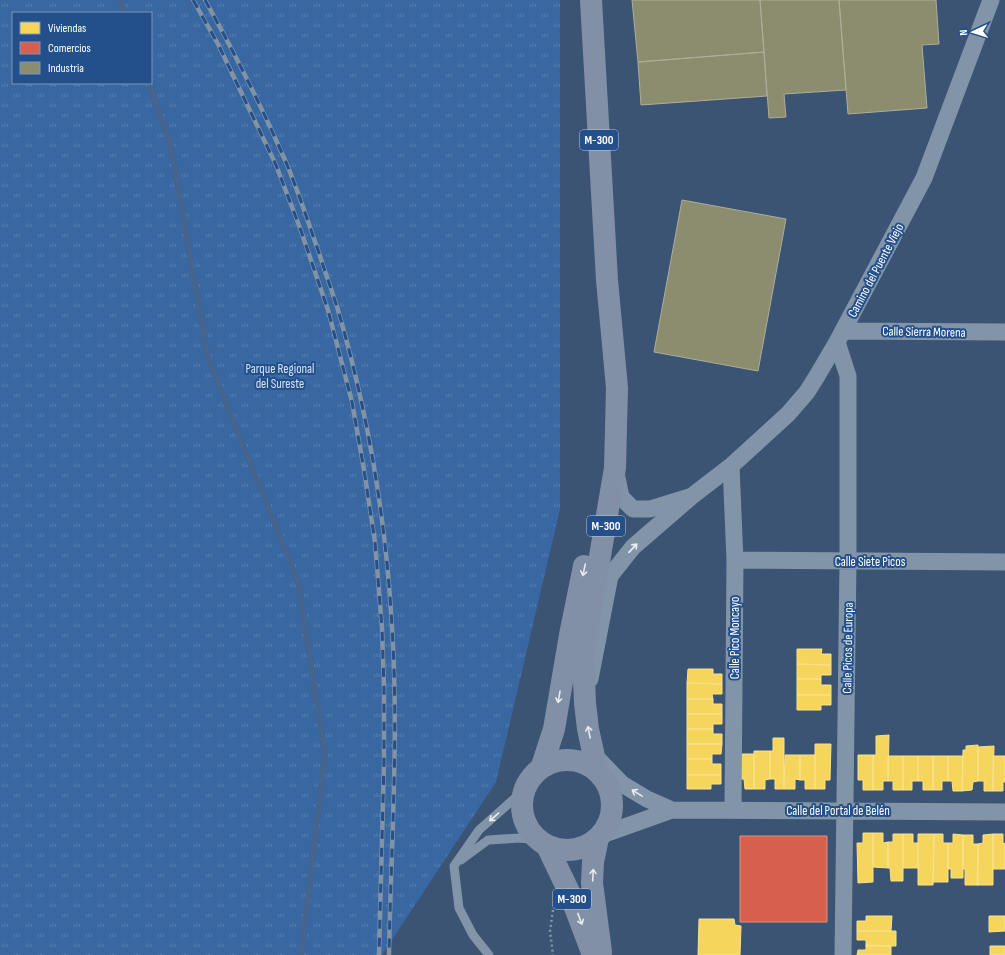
<svg xmlns="http://www.w3.org/2000/svg" width="1005" height="955" font-family="'Sofia Sans Condensed',sans-serif">
	<defs>
		<pattern id="park-tufts" width="24" height="20" patternUnits="userSpaceOnUse"><rect width="24" height="20" fill="#3867a1"/><path d="M3 7l-1-3M5 7V3M7 7l1-3M15 17l-1-3M17 17v-4M19 17l1-3" fill="none" stroke="#567eaf"/></pattern>
	</defs>
	<rect width="100%" height="100%" fill="#3b5473"/>
	<path fill="url(#park-tufts)" fill-rule="evenodd" d="M0,0H560V509L496,782L382,955H0ZM13,13H151V83H13Z"/>
	<path fill="#f6d55c" stroke="#f9e28d" d="M797,649H822L821,654H831V665L797,664Z
		M797,664L831,665V675H821V679H797Z
		M688,669H713V674H722V684L687,683Z
		M797,679H821V685H831V695H797Z
		M687,683L722,684V694H712L713,699H687Z
		M797,695H831V705H821V710H797Z
		M687,699H713V704H722V714H687Z
		M687,714H722V724H713V729H687Z
		M687,729H713V734H722V744H687Z
		M889,735L888,781H883V790H873V755H876V736Z
		M773,738H784V789H775V779H770V751H773Z
		M687,744H722L721,754H712V759H687Z
		M815,744H831L830,780H825V789H815Z
		M978,745V781L973,782L972,790L962,791L963,750H966V746Z
		M994,746L993,791H984V781H978V747Z
		M754,751H770V779L765,780V789H754Z
		M740,754H754V789H745L744,779H740Z
		M785,755H800V780L795,779V789H784Z
		M800,755H815V789H805V780H800Z
		M858,755H873V790H863V780H858Z
		M888,756H903V790H893V781H888Z
		M903,756H918V781H912V790H903Z
		M918,756H933V790H923V781H918Z
		M933,756H948V781H942V790H933Z
		M948,756H963L962,791H953L952,781H948Z
		M993,756H1005V782H1003V791H993Z
		M687,759H712V764H721V775H687Z
		M687,775H721V784H711V789H687Z
		M863,833H873V882L858,883L857,843H863Z
		M873,833H883V843L888,842V868L873,867Z
		M893,834H903V881H891L890,868H888V842H893Z
		M903,834H913V843H918V868H903Z
		M918,834H934L933,885H918Z
		M934,834H943V843H948V882H933Z
		M953,834L963,835V878H951V869H948V843H953Z
		M993,834H1003V844L1005,843V869H993Z
		M993,834V885H977L978,844L983,843V835Z
		M963,835H973V844H978V885H965V869H963Z
		M866,916H892L891,931H857V921H866Z
		M989,916H1005V931L989,932Z
		M699,919H734L735,925L741,926L740,955H698Z
		M857,931H896V946H866V940H857Z
		M866,945L891,946V955H857L858,950H866Z
		M990,946H1005V955H990Z"/>
	<path fill="#d6604d" stroke="#e29082" d="M740,836H827V922H740Z"/>
	<path fill="#8c8c6e" stroke="#aeae9a" d="M632,0H760L764,52L638,62Z
		M760,0H839L846,90L784,94L786,117L769,118Z
		M839,0H936L939,44L922,45L927,108L848,114Z
		M764,52L767,96L641,105L638,62Z
		M682,200L786,219L758,371L654,352Z"/>
	<g fill="none" stroke-linecap="round" stroke-linejoin="round">
		<path stroke="#45648e" stroke-width="5.5" d="M120,0L124,13
			M149,83L171,147L208,359L298,581L325,755L301,955"/>
		<path stroke="#8294a8" stroke-width="2.5" stroke-dasharray="2 3" stroke-linecap="butt" d="M553,910L550,931L553,955"/>
		<path stroke="#8294a8" stroke-width="9" d="M461,860L488,840L520,838L538,840
			M489,955L473,935L459,908L454,866L479,830L523,791"/>
		<path stroke="#8294a8" stroke-width="17" d="M843,331L1005,332
			M837,342L848,376V561L843,955
			M731,466L735,560L733,810
			M692,496L731,466L788,414L807,392L817,376L837,342L924,178L991,0
			M735,560L1005,562
			M590,679L610,576L633,547L692,496L650,509H633L621,497L616,473
			M594,755L622,784L647,799L672,810
			M599,836L672,810L1005,812"/>
		<path stroke="#8190a6" stroke-width="22" d="M591,0L607,280L617,388L615,468L583,656L585,703L588,729L597,770
			M522 805a45 45 0 1 1 90 0a45 45 0 1 1-90 0Z
			M542,766L554,729L570,635L584,566
			M598,838L593,862L592,883L601,952
			M547,846L570,894L593,955"/>
		<defs>
			<path id="rail" d="M193,0L218,44L276,165L300,228L328,310L352,402L364,470L375,542L382,628L384,688V762L379,955
				M205,0C234,52 261,105 285,160C298,190 308,222 319,253C325,272 332,291 338,310C368,413 386,520 392,627C399,736 391,846 389,955"/>
		</defs>
		<use href="#rail" stroke="#8293a6" stroke-width="4.5"/>
		<use href="#rail" stroke="#23508b" stroke-width="3" stroke-dasharray="9" stroke-linecap="butt"/>
	</g>
	<defs><path id="oneway-shaft" d="M-6 0H5M1.5-3L5.5 0L1.5 3" fill="none" stroke-width="1.6" stroke-linecap="round" stroke-linejoin="round"/></defs>
	<g stroke="#eceff2">
		<use href="#oneway-shaft" transform="translate(633 548) rotate(-47)"/>
		<use href="#oneway-shaft" transform="translate(637 793) rotate(-149)"/>
		<use href="#oneway-shaft" transform="translate(494 817) rotate(139)"/>
	</g>
	<g stroke="#e6e9ed">
		<use href="#oneway-shaft" transform="translate(584 570) rotate(102)"/>
		<use href="#oneway-shaft" transform="translate(559 697) rotate(100)"/>
		<use href="#oneway-shaft" transform="translate(589 732) rotate(-101)"/>
		<use href="#oneway-shaft" transform="translate(593 875) rotate(-87)"/>
		<use href="#oneway-shaft" transform="translate(580 919) rotate(69)"/>
	</g>
	<g text-anchor="middle" stroke-width="4" stroke-linejoin="round" paint-order="stroke">
		<g fill="#23508b" stroke="#bdcadc" stroke-width="1">
			<rect x="580" y="130" width="38" height="20" rx="3"/>
			<rect x="587" y="516" width="38" height="20" rx="3"/>
			<rect x="553" y="889" width="38" height="20" rx="3"/>
		</g>
		<g font-size="12" font-weight="bold" fill="#fff">
			<text x="599" y="144">M-300</text>
			<text x="606" y="530">M-300</text>
			<text x="572" y="903">M-300</text>
		</g>
		<g font-size="13" fill="#fff" stroke="#23508b">
			<text transform="translate(875 270) rotate(-62)" y="5">Camino del Puente Viejo</text>
			<text transform="translate(924 331) rotate(1)" y="5">Calle Sierra Morena</text>
			<text x="870" y="566">Calle Siete Picos</text>
			<text transform="translate(734 638) rotate(-90)" y="5">Calle Pico Moncayo</text>
			<text transform="translate(847 648) rotate(-89)" y="5">Calle Picos de Europa</text>
			<text x="838" y="815">Calle del Portal de Belén</text>
		</g>
		<g font-size="13" fill="#d5e5f8" stroke="#23508b">
			<text x="280" y="373">Parque Regional<tspan x="280" dy="15">del Sureste</tspan></text>
		</g>
	</g>
	<rect x="12" y="12" width="140" height="72" fill="#23508b" stroke="#7b96b9"/>
	<rect x="20" y="22" width="20" height="12" fill="#f6d55c" stroke="#7b96b9"/>
	<text x="48" y="32" font-size="12" fill="#ffffff">Viviendas</text>
	<rect x="20" y="42" width="20" height="12" fill="#d6604d" stroke="#7b96b9"/>
	<text x="48" y="52" font-size="12" fill="#ffffff">Comercios</text>
	<rect x="20" y="62" width="20" height="12" fill="#8c8c6e" stroke="#7b96b9"/>
	<text x="48" y="72" font-size="12" fill="#ffffff">Industria</text>
	<g transform="translate(973 32) rotate(266)" stroke="#23508b" stroke-width="3" paint-order="stroke">
	<path d="M0-3L7 15L0 10L-7 15Z" fill="#ffffff"/>
	<text y="-6" font-size="11" font-weight="bold" text-anchor="middle" fill="#ffffff">N</text>
	</g>
</svg>
